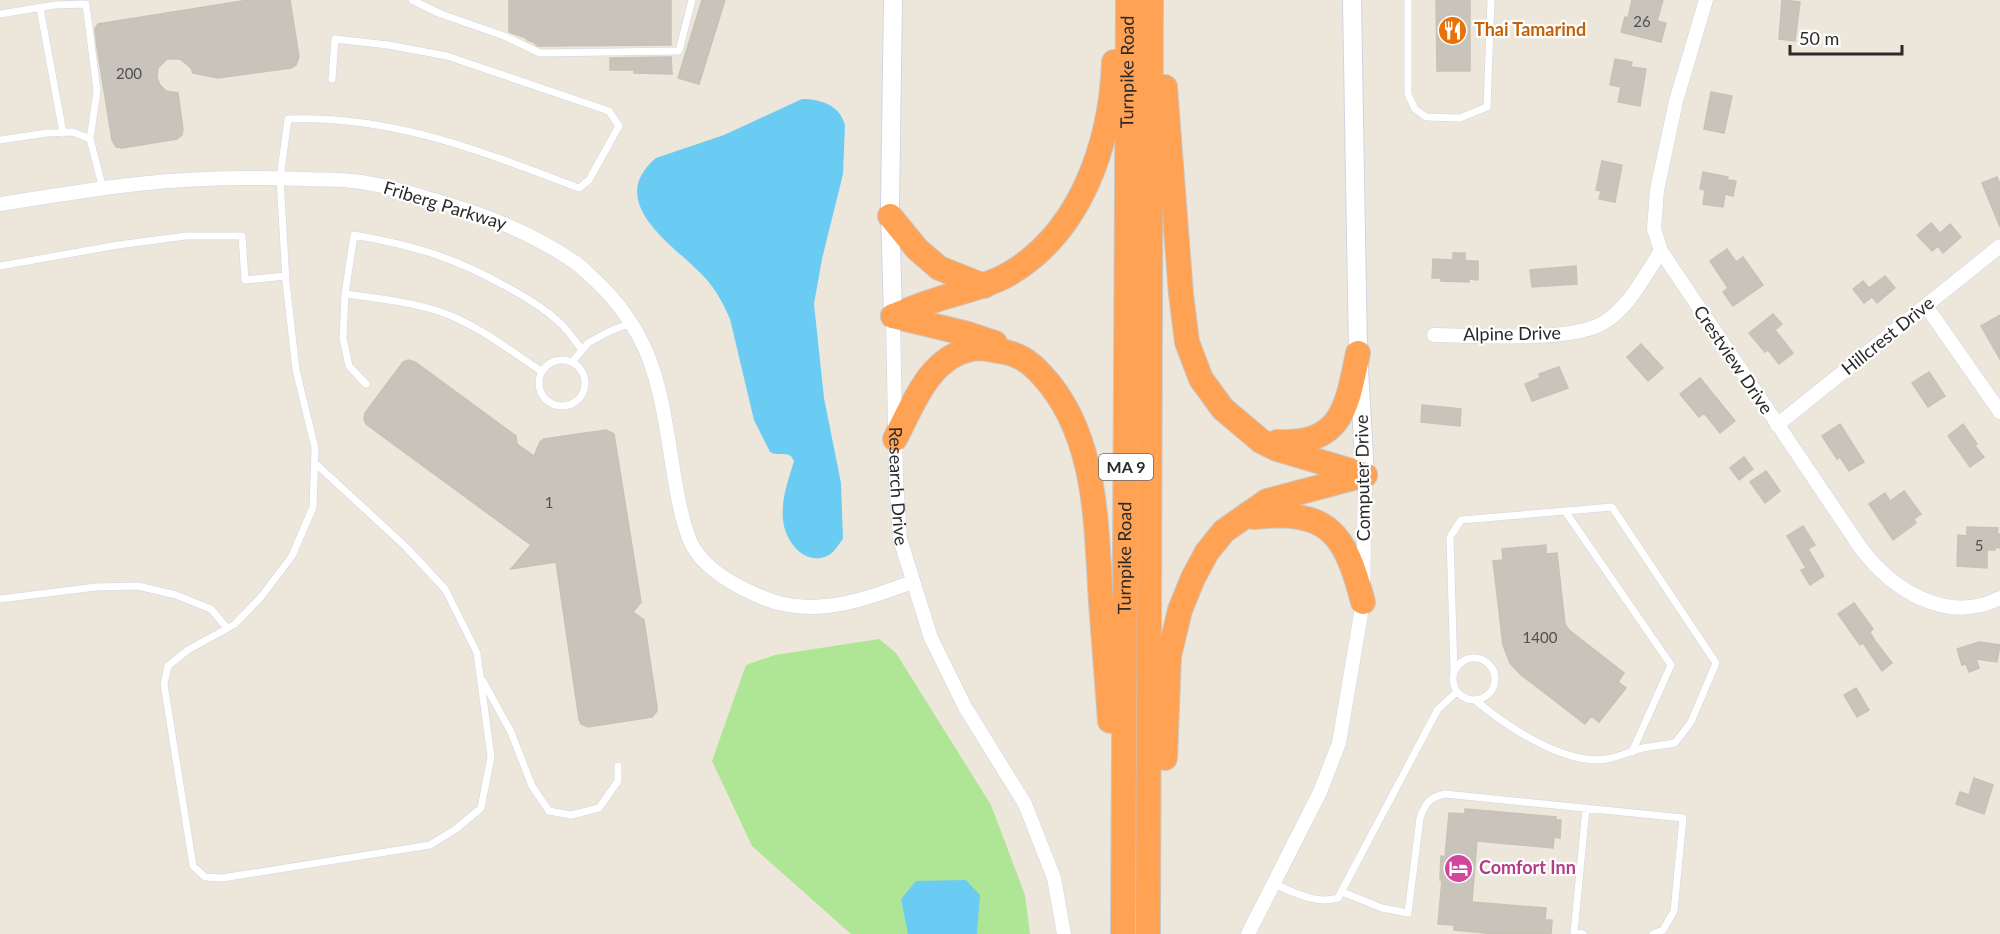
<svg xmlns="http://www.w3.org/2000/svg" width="2000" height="934" font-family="Lato,sans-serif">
	<rect width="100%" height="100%" fill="#ede6db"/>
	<path fill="#afe696" d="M879,639L896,653L991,805L1025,895L1030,934H851L752,846L712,761L746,665L775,655Z"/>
	<path fill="#6accf3" d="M802,99C820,99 840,105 845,125L843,174L822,259L814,304L824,398L841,483L843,539C838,545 834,553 827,556C804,566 785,541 783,520C781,499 788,481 794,461L791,456C784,452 777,456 770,452L754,420L730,319C724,305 716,290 706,279C678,247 602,204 656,158L724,135Z
		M966,880L980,895L977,934H908L901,899L916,881Z"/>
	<path fill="#c8c3bb" stroke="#c8c2b5" stroke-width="1.5" d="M248,0H290L299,57L296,65L291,68L218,78L193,73L191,68L180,59H167L158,68L157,78L160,85L166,91L178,93L183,130L182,135L177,139L122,148L116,147L112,140L97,47L95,29L98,24Z
		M509,0H671V45L538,46L533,42L527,40L526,38L509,32Z
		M702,0H725L699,84L678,78Z
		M1436,0H1470V71H1437Z
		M1632,0H1663L1657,21L1666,23L1661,42L1621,32L1625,17L1628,18Z
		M1782,0L1800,2L1795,41L1779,39Z
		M671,57L672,74L634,73V70H610V58Z
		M1615,59L1632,62L1631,67L1646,69L1640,106L1618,102L1621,87L1610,85Z
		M1711,92L1732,96L1724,133L1704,129Z
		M1602,161L1622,165L1615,202L1599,199L1601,191L1596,190Z
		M1703,172L1728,177L1727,180L1736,181L1733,196L1725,194L1723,207L1703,204L1705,190L1700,189Z
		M1997,177L2000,184V227L1982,183Z
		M1931,223L1940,233L1950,224L1961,237L1943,253L1938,246L1932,251L1917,235Z
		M1727,249L1736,262L1743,257L1763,285L1733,306L1723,292L1728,288L1710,261Z
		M1453,253H1465V261H1478V280L1469,279V282L1441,281V278H1432L1433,259L1453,260Z
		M1576,266L1577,284L1532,287L1530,270Z
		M1885,276L1895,288L1877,303L1872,297L1864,303L1853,289L1863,281L1869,288Z
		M1773,314L1782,324L1775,330L1793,353L1779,364L1768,350L1765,352L1749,333Z
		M2000,315V359L1981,326Z
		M1641,344L1663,368L1648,381L1627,357Z
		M408,360L415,362L516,436L517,444L534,456L540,442L544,439L606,430L614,434L641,602L633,612L644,620L657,707V711L652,717L588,727L581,724L579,719L556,562L511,569L531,545L366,424L364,419L365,413L403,362Z
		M1559,367L1568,388L1532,401L1525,384L1540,378L1539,374Z
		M1929,372L1945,396L1928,407L1912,383Z
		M1700,378L1735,421L1720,433L1704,413L1699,417L1680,394Z
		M1422,405L1461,409L1460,426L1421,422Z
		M1840,424L1864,462L1849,471L1840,457L1837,459L1822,436Z
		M1963,424L1977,444L1975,446L1984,457L1970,467L1948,436Z
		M1744,457L1753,469L1739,480L1730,468Z
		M1766,471L1780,491L1765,503L1750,482Z
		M1904,491L1921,514L1914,519L1916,523L1893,540L1869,504L1885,493L1890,501Z
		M1803,526L1815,545L1808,549L1824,576L1810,585L1801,570L1806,568L1787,536Z
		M1967,527L1998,528L1997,534H2000V548L1995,547V550H1987V568L1957,566L1958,535L1967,536Z
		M1546,545V554L1557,553L1565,624L1569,630L1624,673L1618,682L1626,688L1599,722L1591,716L1585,724L1520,674L1510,663L1503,645L1493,561L1503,560L1502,549Z
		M1854,603L1873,629L1870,632L1875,641L1892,663L1882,671L1863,643L1860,645L1838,614Z
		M1979,642L2000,645L1997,662L1976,659L1979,668L1969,672L1966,664L1962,665L1957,649Z
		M1856,688L1869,710L1857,717L1844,695Z
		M1974,778L1993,785L1984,814L1956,804L1960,792L1969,795Z
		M1465,809L1556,817V820H1561L1560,838L1554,837L1553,848L1477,841L1472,902L1546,908L1545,920H1552L1551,934H1496L1454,930V925L1438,924L1442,880H1440L1441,856L1445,857L1449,813L1465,814Z"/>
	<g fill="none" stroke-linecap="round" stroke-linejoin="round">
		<defs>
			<path id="lane" d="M412,0L441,14L504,36L540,53L679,51L692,0
				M1408,0V94L1415,109L1426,117L1460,118L1487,107L1491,0
				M40,8L63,133
				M0,14L55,5L86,4L97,91L90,139
				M0,140L47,133L73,132L90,139L103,189
				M0,266L118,245L186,236H242L245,280L286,276
				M345,294L354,235C411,245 454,257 505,286C524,296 543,307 559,322C568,330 575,341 582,350
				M539 383a23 23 0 1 1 46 0a23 23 0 1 1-46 0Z
				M572,362L588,343L610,331L631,323
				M366,384L349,366L343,338L345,294C377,298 410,302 441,312C478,325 509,350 541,371
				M315,463L406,547L445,589L477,653L491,757L481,808L456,829L430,845L222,878L205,877L193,866L164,684L168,666L188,650L235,624L261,597L292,556L313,507L315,448L296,370L286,282L280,178L288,119C393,115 483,152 579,188L589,180L619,126L609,111L447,56L388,45L335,39L332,79
				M1565,511L1671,665L1632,752
				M0,599L96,587L138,586L176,595L211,609L227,628
				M1453 679a21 21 0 1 1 42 0a21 21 0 1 1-42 0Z
				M1454,672L1450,537L1461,520L1612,507L1716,663L1691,722L1675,743C1665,745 1653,746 1643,748C1631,751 1619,757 1607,759C1565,766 1506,726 1475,700
				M483,681L511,732L532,786L549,811L571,815L599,808L618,781V766
				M1274,884C1294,892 1316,905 1338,898L1438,709L1457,692
				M1342,892L1382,908L1408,913L1420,818C1425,804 1429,797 1445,794L1683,818L1674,911L1663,930L1653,934
				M1583,934L1574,933L1586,808"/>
			<g id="street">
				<path d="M1706,0L1676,101L1657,190L1654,229L1661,251L1860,547C1892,590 1947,625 2000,598"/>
				<path d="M0,204C46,197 92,189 138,184C193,178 249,177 305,179C321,180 336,179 352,181C384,184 416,195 447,204C491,217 535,235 573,261C581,266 588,274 595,280C649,331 659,379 670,450C675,481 679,512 690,541C699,561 721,577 740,587C754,594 768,601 783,604C827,614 872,597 912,582"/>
				<path d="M1926,306L2000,412"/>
				<path id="s1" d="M893,316L896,480L900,539L931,638L965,707L1025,804L1054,878L1064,934"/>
				<path d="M1434,335C1475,335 1569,343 1603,323C1629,308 1645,275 1661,251"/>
				<path d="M1777,425L2000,246"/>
				<path d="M1248,934L1320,792L1339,743L1363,602L1365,475"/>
			</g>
			<path id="secondary" d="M893,0L890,208L893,316
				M1352,0L1358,353L1365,475"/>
			<g id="highway">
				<path d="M1165,87L1181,294L1187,342L1201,379L1223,409L1261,441L1277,449L1365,475"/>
				<path d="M890,216L917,249L939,268L984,286"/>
				<path d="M893,316C907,311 921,304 936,300C960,292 986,287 1009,274C1082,231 1111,142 1114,62"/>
				<path d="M893,316L968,334L995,343"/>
				<path d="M895,439C913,405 929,357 972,349C980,347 991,350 999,351C1017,353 1029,361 1041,374C1098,434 1096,526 1101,603C1104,643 1107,682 1110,721"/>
				<path d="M1277,442C1343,445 1347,406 1358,353"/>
				<path d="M1253,517C1329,509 1345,533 1363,602"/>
				<path d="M1165,758L1169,656L1180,610L1193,578L1207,552L1224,531L1267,501L1365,475"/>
				<path id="s2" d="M1123,934L1128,0"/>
				<path d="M1148,934L1151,0"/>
			</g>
		</defs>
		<use href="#lane" stroke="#d1d4e4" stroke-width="8"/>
		<use href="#street" stroke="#d1d4e4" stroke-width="15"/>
		<use href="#secondary" stroke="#d1d4e4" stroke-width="20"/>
		<use href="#highway" stroke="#c8c8c8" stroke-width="26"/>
		<use href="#lane" stroke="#fff" stroke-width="7"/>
		<use href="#street" stroke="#fff" stroke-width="14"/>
		<use href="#secondary" stroke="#fff" stroke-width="18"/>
		<use href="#highway" stroke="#ffa254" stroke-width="24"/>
	</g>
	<defs>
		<symbol id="restaurant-disc" viewBox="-11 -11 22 22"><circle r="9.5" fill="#e8710a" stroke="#fff"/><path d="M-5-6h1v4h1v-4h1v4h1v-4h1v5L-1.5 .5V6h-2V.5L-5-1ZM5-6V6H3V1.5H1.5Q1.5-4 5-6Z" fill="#fff"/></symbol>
		<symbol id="hotel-disc" viewBox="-11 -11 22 22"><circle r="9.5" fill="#d1479c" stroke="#fff"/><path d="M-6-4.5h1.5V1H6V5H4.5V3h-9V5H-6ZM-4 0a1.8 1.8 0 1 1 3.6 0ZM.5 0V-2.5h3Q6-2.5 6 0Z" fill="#fff"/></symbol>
	</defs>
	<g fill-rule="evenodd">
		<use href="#restaurant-disc" x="1436" y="14" width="33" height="33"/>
		<use href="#hotel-disc" x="1442" y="852" width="33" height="33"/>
	</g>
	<g text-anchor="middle" stroke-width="4.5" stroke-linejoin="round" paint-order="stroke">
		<g font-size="15" fill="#52504e">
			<text x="1642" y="27">26</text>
			<text x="129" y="79">200</text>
			<text x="549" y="508">1</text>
			<text x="1979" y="551">5</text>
			<text x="1540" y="643">1400</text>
		</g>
		<rect fill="#fff" stroke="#6a6a6a" stroke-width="1.5" x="1099" y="454" width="54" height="26" rx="4.5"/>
		<g font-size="16" font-weight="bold" fill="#2a2a2a">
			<text x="1126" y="473">MA 9</text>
		</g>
		<g font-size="18" font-weight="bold" fill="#c56008" stroke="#fff" text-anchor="start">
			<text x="1474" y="36">Thai Tamarind</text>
		</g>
		<g font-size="18" fill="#2a2a2a" stroke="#fff">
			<text dy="6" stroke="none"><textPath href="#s2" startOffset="862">Turnpike Road</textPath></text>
			<text transform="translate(445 206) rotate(17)" y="6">Friberg Parkway</text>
			<text transform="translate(1512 334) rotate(-1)" y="6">Alpine Drive</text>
			<text transform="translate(1888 336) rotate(-39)" y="6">Hillcrest Drive</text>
			<text transform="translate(1733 360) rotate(56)" y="6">Crestview Drive</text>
			<text transform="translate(1363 478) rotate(-91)" y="6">Computer Drive</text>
			<text dy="6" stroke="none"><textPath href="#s1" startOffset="170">Research Drive</textPath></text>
			<text dy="6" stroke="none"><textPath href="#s2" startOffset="376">Turnpike Road</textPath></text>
		</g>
		<g font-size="18" font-weight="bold" fill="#b23c85" stroke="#fff" text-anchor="start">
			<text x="1479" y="874">Comfort Inn</text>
		</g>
	</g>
	<path d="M1790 45v9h112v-9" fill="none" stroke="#2a2a2a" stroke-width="3"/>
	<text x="1799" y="45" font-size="18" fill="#2a2a2a" stroke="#ffffff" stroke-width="4.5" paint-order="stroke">50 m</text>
</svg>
